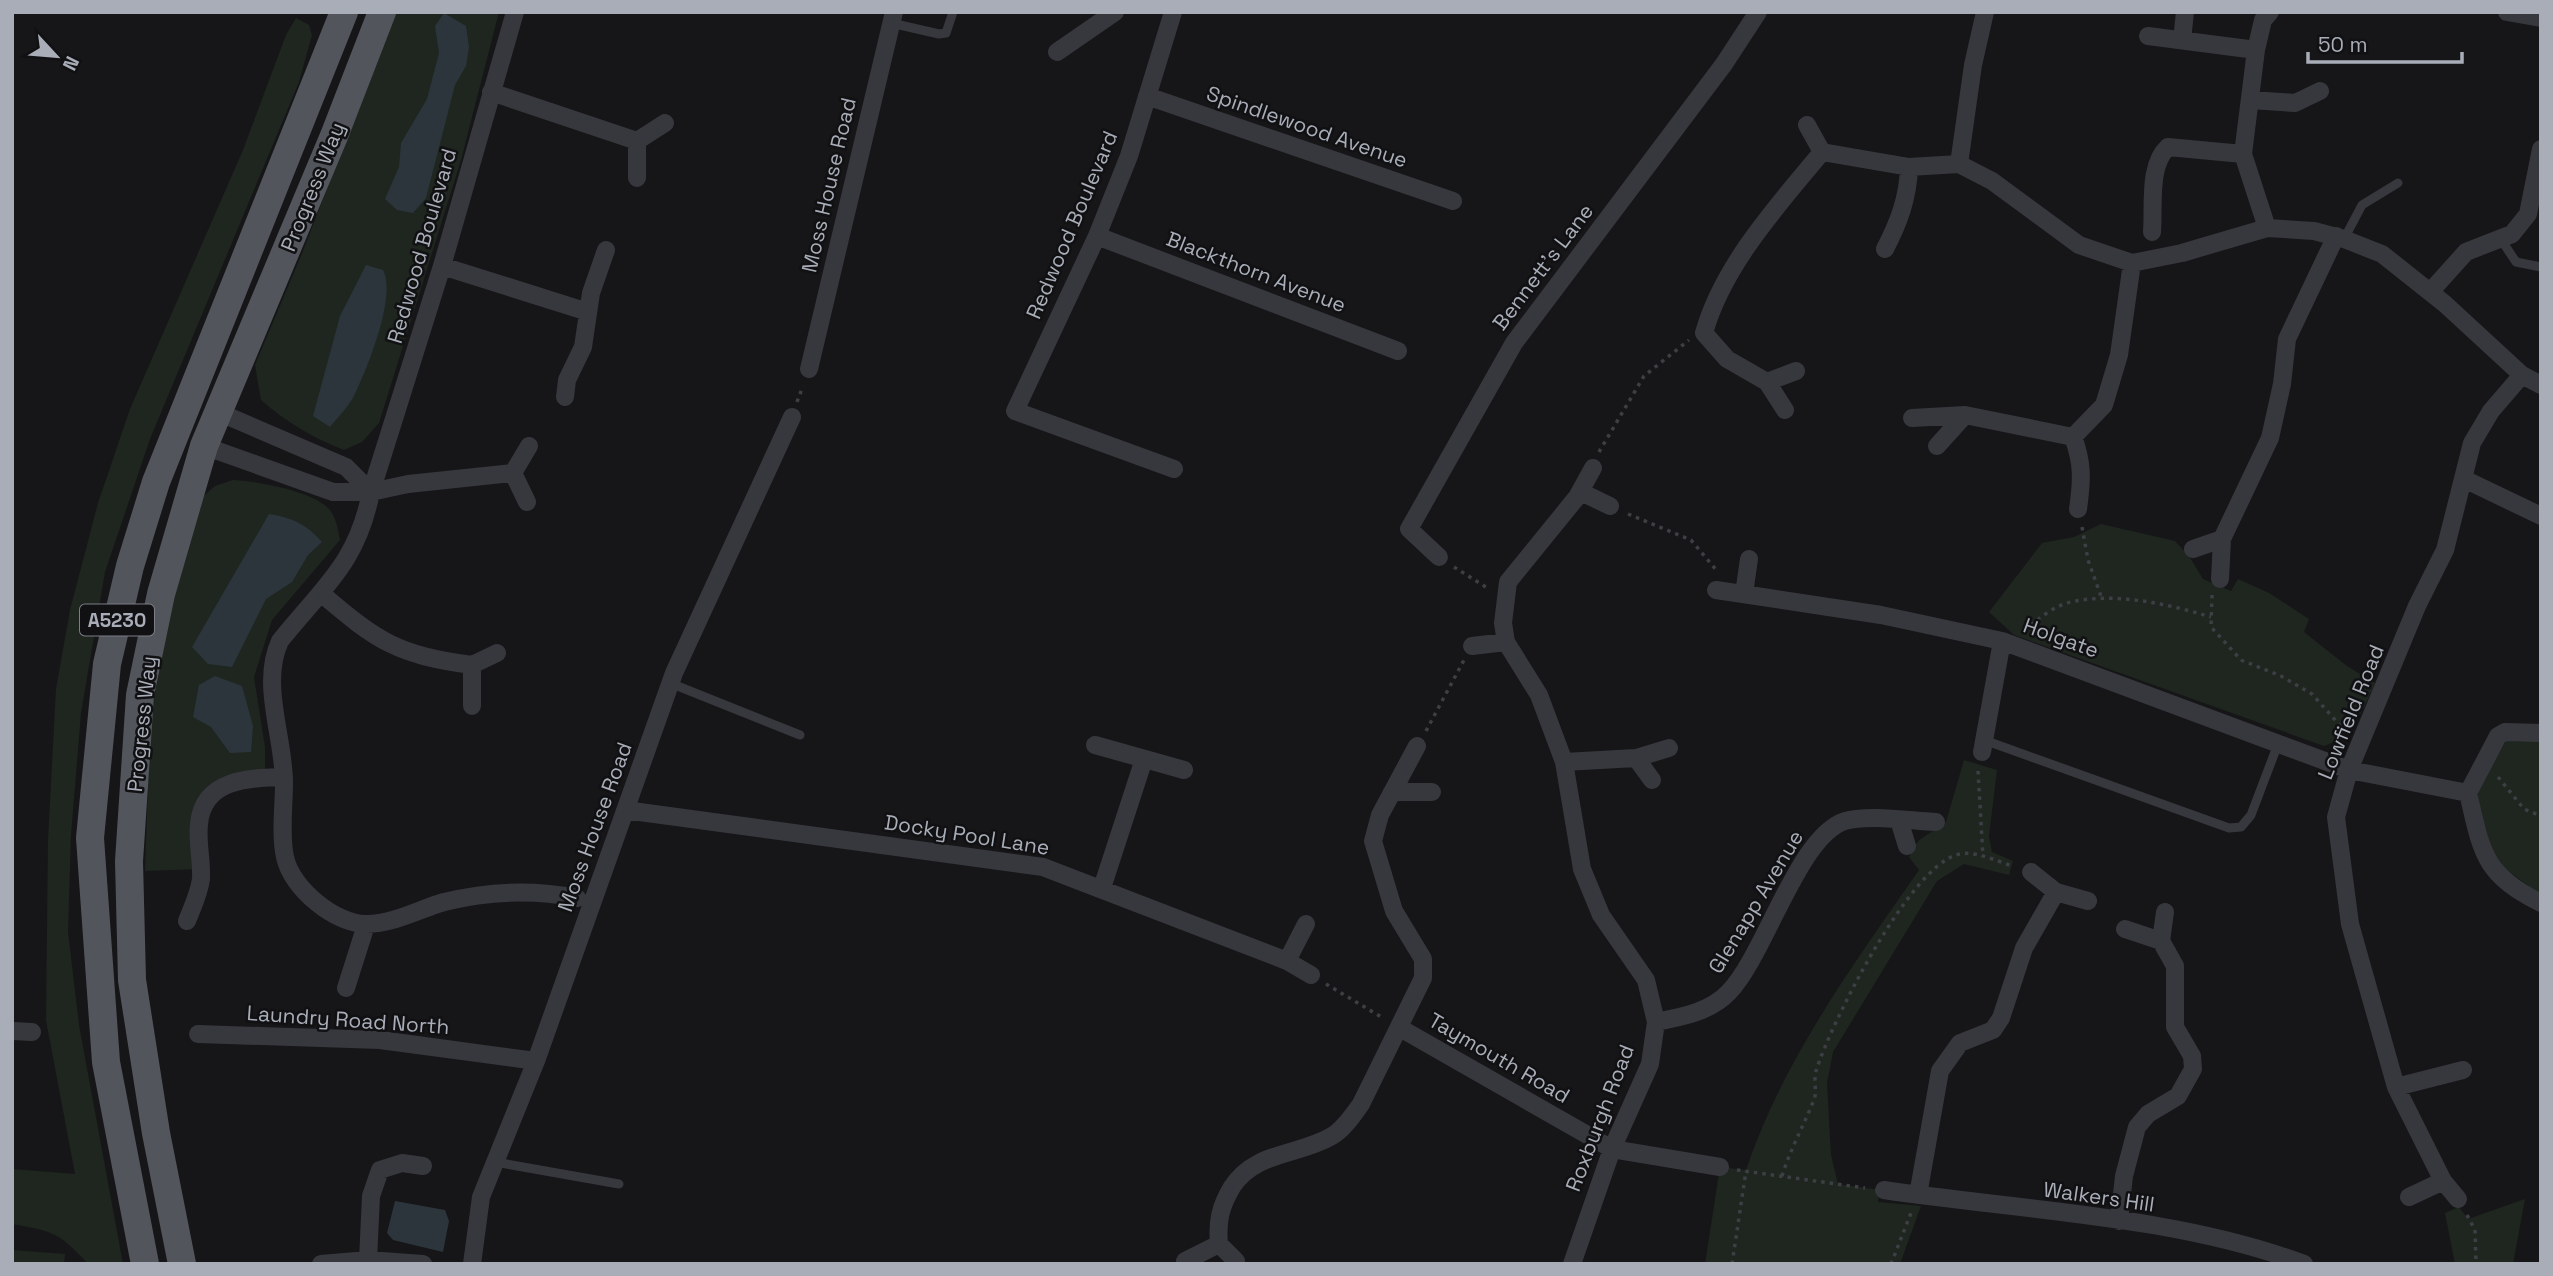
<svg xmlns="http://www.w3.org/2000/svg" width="2553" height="1276" font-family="'Space Grotesk',sans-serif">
	<rect width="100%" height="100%" fill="#161618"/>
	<path fill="#1e261f" d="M395,12H499L461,160L379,423L362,442L344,450C313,438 286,422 261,400L255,365L303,251Z
		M296,18L309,25L312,35L299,82L150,439L105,572L81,713L71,835L68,932L79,1025L123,1264H88C60,1233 53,1231 12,1224V1169L75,1174L46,1020L48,840L56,689L70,610L98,503L130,409L243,150L286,35Z
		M233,480C256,481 313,491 329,509C336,516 338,530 340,540L272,620L254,677L265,747V778L207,799L200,869L145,871L150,730L156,687L169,618L200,499L215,486Z
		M2101,524L2175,541L2189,556L2203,579L2231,591L2238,579L2269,593L2309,619L2304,632L2347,666L2375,683C2363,710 2353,736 2324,746L2014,635L1989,612L2042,543L2074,537Z
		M2521,737L2541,738V895L2495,861L2478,813V791L2506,741Z
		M1964,760L1997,770L1989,836L1992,852L2013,861L2009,875L1964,864L1937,881L1833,1052L1827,1083L1831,1155L1838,1184L1880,1190L1878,1202L1921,1206L1900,1264H1705L1720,1167L1746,1170C1783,1060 1853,965 1919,870L1909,857L1918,841L1946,822Z
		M2525,1199L2513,1264H2455L2445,1213L2459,1207L2468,1219Z
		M12,1250L65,1254L64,1264H12Z"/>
	<path fill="#2c353c" d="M444,13L466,26L469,47L466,66L455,85L426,198L413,213L397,210L385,199L399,167L401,143L427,99L439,53L435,26Z
		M366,265L383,270C397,296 367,369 354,396C348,407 338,417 330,427L313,416L340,316Z
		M269,514C293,518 306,524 322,542L308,555L292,582L266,599L232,667L208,664L192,647Z
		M215,676L242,686L253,726L251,752L230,753L211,727L193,717L199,685Z
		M395,1201L445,1210L449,1221L443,1252L393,1240L387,1233Z"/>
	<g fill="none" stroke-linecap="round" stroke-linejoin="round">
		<path stroke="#3d3f44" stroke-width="3.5" stroke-dasharray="3.5 5" stroke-linecap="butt" d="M797,402L803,386
			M1599,452L1644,376L1689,340
			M1628,514L1691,540L1718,572
			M2082,527L2088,560L2102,599
			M1454,567L1489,589
			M2212,595L2211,627L2241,660L2281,676L2312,694L2345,731
			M2024,630C2037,620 2055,605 2071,602C2116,592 2168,604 2211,617
			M1426,731L1464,660
			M1978,771L1983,857
			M2498,777L2524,809L2541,816
			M1326,984L1383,1018
			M1737,1170L1865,1188
			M1782,1176C1790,1150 1803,1127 1813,1102C1818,1093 1813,1081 1816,1071C1831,1023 1908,870 1956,855C1973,849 1996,861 2012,866
			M2467,1215L2475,1230L2476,1264
			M1732,1264L1746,1171
			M1891,1264L1911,1213"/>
		<path stroke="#37383d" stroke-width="9" d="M891,23L939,34L946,33L953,12
			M2500,238L2516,262L2541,267
			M2344,239L2362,205L2398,183
			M670,683L800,735
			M1984,740L2229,828L2241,827L2251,815L2278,744
			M495,1162L619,1184"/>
		<path stroke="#37383d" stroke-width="18" d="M515,12L442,266L371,492C357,564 323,587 280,641C260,684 284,737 284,783C284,806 280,834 285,857C291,888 336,925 367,924C393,924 420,909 444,902C489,891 532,889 577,898
			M1173,12L1129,156L1097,236L1015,411L1174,469
			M2507,12L2541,18
			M2148,36L2256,50
			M2182,40L2185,12
			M1057,52L1115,12
			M491,92L637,141V178
			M1147,96L1453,201
			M2251,100L2295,103L2320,91
			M1807,125L1822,152
			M637,141L665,123
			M1959,164L1973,65L1985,12
			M2267,228L2243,154L2256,50L2263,20L2270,12
			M2152,232C2154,206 2148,165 2168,147L2243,154
			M1097,236L1398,351
			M1885,249C1899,222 1908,198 1909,167
			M442,266L588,312
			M2430,292L2466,252L2512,234L2528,214L2541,149
			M809,369L894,12
			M1796,371L1767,382L1727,359L1704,333C1723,265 1778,205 1822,152L1909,167L1959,164L1992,181L2079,245L2132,263L2182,253L2267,228L2314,231L2344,239L2382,254L2445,304L2522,375L2541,385
			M1767,382L1785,410
			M565,397L567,380L583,347L591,293L606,250
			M218,412L346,467L371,492
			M1912,418L1965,415
			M204,446L333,492H371L408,484L513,473L527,502
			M1937,446L1965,415L2073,437
			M513,473L529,446
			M2464,479L2541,516
			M1581,492L1610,506
			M2078,509C2082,481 2083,463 2073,437L2104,405L2119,355L2132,263
			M2193,549L2222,539
			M1439,557L1409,529L1514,343L1724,64L1758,12
			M2220,579L2222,539L2270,438L2282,384L2287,339L2336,236
			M1716,590L1881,615L2002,641L2349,770L2468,793
			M322,594C378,642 398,655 472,665V706
			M1744,594L1749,559
			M1472,646L1506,642
			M472,665L497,653
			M2541,733L2505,732L2498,736L2468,793C2482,853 2483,874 2541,903
			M1095,745L1184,770
			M1982,752L2002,641
			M1636,758L1652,780
			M1564,762L1636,758L1669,748
			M1392,792H1432
			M625,810L1043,867L1287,961L1311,975
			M1899,820L1907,846
			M2031,872L2056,892
			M1102,888L1144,759
			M187,921C192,908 199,894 201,879C202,861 197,843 199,824C203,779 248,778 284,777
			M2125,929L2161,941
			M1287,961L1306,924
			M346,988L366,925
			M1656,1022C1682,1017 1710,1012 1729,992C1766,953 1798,836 1845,821C1868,814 1911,821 1936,822
			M1400,1028L1612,1149L1720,1167
			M12,1031L32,1032
			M198,1034L380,1040L536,1061
			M2396,1087L2463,1070
			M1884,1190C2018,1210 2178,1216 2304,1264
			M1918,1195L1940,1071L1960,1043L1993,1030L2001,1018L2024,948L2056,892L2088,901
			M2409,1197L2443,1181
			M2458,1199L2443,1181L2396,1087L2350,924L2336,817L2349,770L2417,606L2445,550L2472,443L2491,411L2522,375
			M2119,1221L2124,1176L2137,1127L2148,1114L2178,1096L2193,1069L2192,1056L2175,1027V966L2161,941L2165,912
			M368,1260L371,1196L380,1170L402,1163L423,1166
			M1185,1261L1219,1244
			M1236,1261L1219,1244C1217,1222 1220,1207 1232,1187C1255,1151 1298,1156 1332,1136C1344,1129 1353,1115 1361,1104L1423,978V959L1394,911L1373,841L1380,815L1417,746
			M321,1264L368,1260L423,1264
			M472,1264L481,1197L536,1061L674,673L792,417
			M1572,1264L1612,1149L1650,1064L1656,1022L1646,980L1601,915L1582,869L1564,762L1539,695L1506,642L1503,623L1508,582L1577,497L1593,468"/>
		<path stroke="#53555c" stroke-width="28" d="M145,1264L106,1062L90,838L107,664L130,566L156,482L344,12
			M182,1264L156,1133L132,980L129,861L140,695L161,594L204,446L334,136L382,12"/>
	</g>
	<g text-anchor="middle" stroke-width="5" stroke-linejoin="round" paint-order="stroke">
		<rect fill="#111113" stroke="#7b7e86" stroke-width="2" x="80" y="604.5" width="74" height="31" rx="5"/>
		<g font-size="19" font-weight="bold" fill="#a8adb8">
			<text x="117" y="627">A5230</text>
		</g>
		<g font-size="21" fill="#a8adb8" stroke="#111113">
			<text transform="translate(1307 127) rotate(19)" y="7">Spindlewood Avenue</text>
			<text transform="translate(829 185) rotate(-77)" y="7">Moss House Road</text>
			<text transform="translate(313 187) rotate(-68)" y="7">Progress Way</text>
			<text transform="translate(1072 225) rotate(-67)" y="7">Redwood Boulevard</text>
			<text transform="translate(422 246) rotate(-74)" y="7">Redwood Boulevard</text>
			<text transform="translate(1543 267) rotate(-53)" y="7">Bennett's Lane</text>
			<text transform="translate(1256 272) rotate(21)" y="7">Blackthorn Avenue</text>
			<text transform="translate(2061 638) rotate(20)" y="7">Holgate</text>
			<text transform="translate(2351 712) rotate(-68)" y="7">Lowfield Road</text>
			<text transform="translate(142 724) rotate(-84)" y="7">Progress Way</text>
			<text transform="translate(595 827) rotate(-70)" y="7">Moss House Road</text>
			<text transform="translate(967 835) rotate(9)" y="7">Docky Pool Lane</text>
			<text transform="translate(1756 902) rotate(-59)" y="7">Glenapp Avenue</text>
			<text transform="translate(348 1020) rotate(4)" y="7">Laundry Road North</text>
			<text transform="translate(1499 1058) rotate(30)" y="7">Taymouth Road</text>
			<text transform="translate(1600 1118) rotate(-69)" y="7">Roxburgh Road</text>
			<text transform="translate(2099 1197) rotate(8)" y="7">Walkers Hill</text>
		</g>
	</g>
	<rect width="2553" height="1276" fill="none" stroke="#a8adb8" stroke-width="28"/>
	<g transform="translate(56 56) rotate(116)" stroke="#111113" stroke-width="5" paint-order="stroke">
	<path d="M0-5L12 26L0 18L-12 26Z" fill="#a8adb8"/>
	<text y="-10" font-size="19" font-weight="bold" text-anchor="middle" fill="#a8adb8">N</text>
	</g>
	<path d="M2308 52v10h154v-10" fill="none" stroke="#a8adb8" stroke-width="3.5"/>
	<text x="2318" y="52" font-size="21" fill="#a8adb8" stroke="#111113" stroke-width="5" paint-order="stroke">50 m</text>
</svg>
